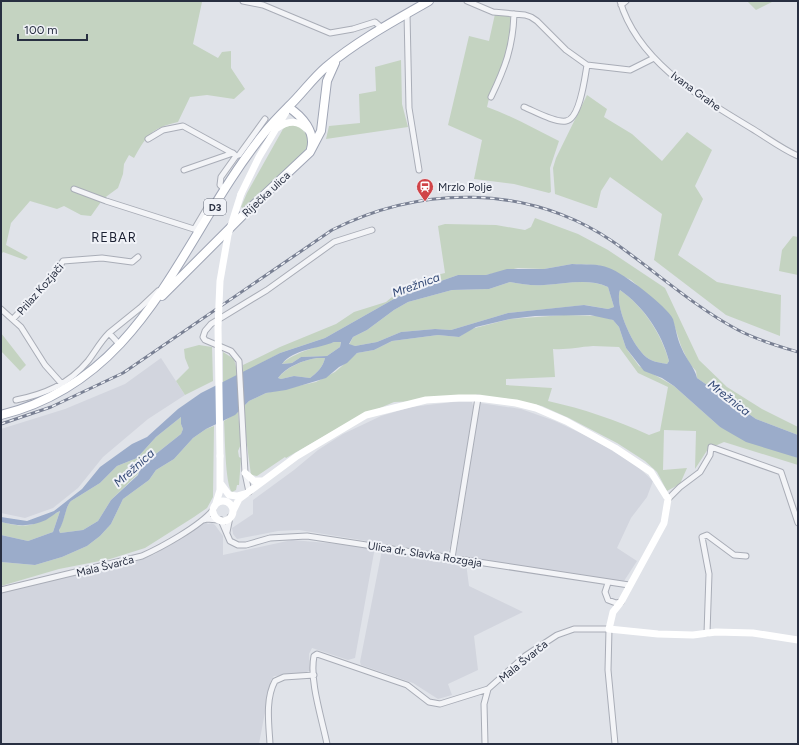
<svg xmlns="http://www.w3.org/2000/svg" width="799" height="745" font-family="Figtree,sans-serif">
	<rect width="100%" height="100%" fill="#e0e3e9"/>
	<path fill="#d2d5de" d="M161,358L185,395L148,419L103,457L78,488L53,508L25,518L1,513V429L65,409L125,384Z
		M453,402H472L474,409L450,548L447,554L299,530L278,531L237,539L233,534L232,528L253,514V500L294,470L318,450L343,434L381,416L411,407Z
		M480,403L521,409L555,421L591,438L636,465L653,481L647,497L631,518L617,548L637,561L624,581H607L456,556Z
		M205,521L208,524L212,523L215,525L223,536V555L292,540L375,547L355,658L348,660L312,648L309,654L310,671L299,674L274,676L271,680L259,744H1V592L135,562L155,554Z
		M382,550L466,563L469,586L523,612L474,636L478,670L448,684L452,695L438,699L413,683L361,665L360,662Z"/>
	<path fill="#c4d3c1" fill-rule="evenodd" d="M1,1H201L202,2L193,44L218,58L222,52L231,51V68L245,89L234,99L207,95L190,97L178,122C150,129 148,134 134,158L129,155L124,164L123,174L118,188L103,199L91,216L81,215L64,206L57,209L30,201L11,223L6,245L28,257L25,260L3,252L1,255Z
		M747,1H771L772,2L756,10Z
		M495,14L511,16C511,32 510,48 505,63C500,78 490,91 487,107C512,116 535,129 559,141L550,168L551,192L549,193L514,184L474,179L482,140L448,125L469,36L489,41Z
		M401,60L402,104L408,127L326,139L329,126L360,123L359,94L376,91L375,67Z
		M587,95L607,109L604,117L632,134L662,161L687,132L712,150L695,186L703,199L678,255L717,282L781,295L780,336L726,315L654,260L662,214L610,177L601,191L597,208H595L555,194L553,168L556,158Z
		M297,124L308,136V145L304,152L244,209L241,207L247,193L283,129L285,127Z
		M535,218L578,234L608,250L665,288L699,360L727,387L762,409L798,427V435L756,419L697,378L696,371L689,363L681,346L672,318L665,310L631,280L598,265L572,264L544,269L518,268L486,275H458L401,295L325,338L280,353L243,373V365L280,347L336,324L354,312L386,302L398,292L419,283L428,277L445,273L438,226L445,224L496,225L525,230L531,227Z
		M793,236L798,237V275L779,271L782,250Z
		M510,282C522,284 532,286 544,285C566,284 587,278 608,287L614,307L608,309L585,305L508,313L451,330L435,329L401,332L377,342L355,346L349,345L353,337L367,330L394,310L408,302L452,290L489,289Z
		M620,290C643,306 661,333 669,361L667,364C662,363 654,362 649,359C634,350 614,306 620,290Z
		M564,315L601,316L613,320L619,327L626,348L639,366L674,386L720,427L798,458V465L724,442L708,449L695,469L696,431L664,430L663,470L687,468L680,484L667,491L657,472L645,461L617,443L569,418L542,406L503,398L394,402L354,419L286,458L285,457L257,476L251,475L245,430L244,406L249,401L266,393L316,382L335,372L357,353L374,350L392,341L438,335L459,337L471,329L510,319ZM593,346L619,347L638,373L668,387L660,431L649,435C616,420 584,409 548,401L552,388L506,385V379L555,377L553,349C567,350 578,347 593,346Z
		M1,333L26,365L20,371L1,351Z
		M341,341L340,347L327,356L301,357L292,363L282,364C290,354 328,342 341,341Z
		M199,345L212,347L213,381L185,395L176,381L189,368L185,358L184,349Z
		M223,352L234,359L238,375L223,383Z
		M317,358H325C323,367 317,373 310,378L294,376L281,379L278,378C287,367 303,360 317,358Z
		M238,412L241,444L238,451L239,457L241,458L239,485H237L236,490L232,492C225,485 225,434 224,421Z
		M181,417V424L183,429L181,434L152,457L140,469L138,474L111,500L98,521L83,530L60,533L59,529C65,520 65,507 71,501L100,483L117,466L137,458L156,437Z
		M214,426L213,497L207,508L194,517L145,548L110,559L59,569L1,586V562L35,565L62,557L87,546L100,536L111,524L123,499L149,480L156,470L174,459L193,438L206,429Z
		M60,511L53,532L28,541L1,535V522C33,530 33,524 60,511Z"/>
	<path fill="#9bacca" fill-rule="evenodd" d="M572,264C584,265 598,263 609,268C623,273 667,306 673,319C676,329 677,339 682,349C686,359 695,368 697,378L756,419L798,435V458L746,442L720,427L674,386L662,378L644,371L626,348L619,327L613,320L590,315L535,316L510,319L476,327L459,337L438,335L392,341L374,350L357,353L347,363L339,367L326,378L286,390L266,393L249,401L235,415L206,429L193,438L174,459L156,470L149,480L123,499L111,524L100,536L87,546L62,557L35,565L1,562V535L28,541L53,532L60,511C55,513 51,517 46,520C31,527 17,526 1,522V517L27,521L54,511L82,489L100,467L132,444L147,437L178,409L201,393L280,353L325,338L401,295L458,275H486L507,269H544ZM510,282C522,284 532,286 544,285C566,284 588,278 608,287L614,307L608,309L584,305L508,313L451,330L435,329L401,332L377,342L355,346L349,344L353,337L367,330L394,310L408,302L452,290L489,289ZM620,290C643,306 662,333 669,361L667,364C662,363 654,362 649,359C634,350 614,306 620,290ZM334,342H341L340,347L327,356L301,357L292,363L282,364C293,349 318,349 334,342ZM317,358H325C323,367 317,373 310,378L294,376L281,379L278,378C286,367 303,360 317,358ZM181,417V424L183,429L181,434L152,457L140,469L138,475L111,500L98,521L83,530L60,533L59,530C65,521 65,507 71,501L100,483L117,466L137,458L156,437Z"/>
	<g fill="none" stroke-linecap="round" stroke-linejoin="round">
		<defs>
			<path id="street" d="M243,1L263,5L330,33L353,29L375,22L382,28
				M467,1L493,12L525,15L531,17L537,21L566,50L587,65L630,70L654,58
				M620,1C638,62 700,97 751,128C766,137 782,149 798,156
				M621,5L626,1
				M407,13L409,108L419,170
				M491,97C505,68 513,47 514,14
				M524,107C534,111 555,123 566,121C580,119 585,77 587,65
				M148,139L163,130L183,126L234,154L236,156L221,177L220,185L225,190
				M236,156L239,155L265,119
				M184,170L233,153
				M74,189L106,201L200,231
				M195,228L208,206
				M1,309L21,327L45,365L62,384
				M13,319L56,272L63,261L102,258L132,262L138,257
				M109,333L140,308L158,291
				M16,400C45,394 69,384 88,361C95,352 100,342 109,333L120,345
				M249,492L245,473L239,361L231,351L205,340L203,337L205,331L211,324L267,290L334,242L372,230
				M668,499L680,487L700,472L710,455L711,447L781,472L798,523
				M203,520L207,519L218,520
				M221,520L230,541L238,545H246L270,538L307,536L629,585
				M227,532L230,517
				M452,558L478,398
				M608,583L605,592L608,600L616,603L621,602
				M1,590L142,556C162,547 200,526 213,510
				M707,633L709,574L702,537L707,535L734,555L746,556
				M270,744C269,725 265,699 275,681L284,677L314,675
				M327,744C322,719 309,680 314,656L317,654L407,685L429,702L440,704L488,689L525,656L557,635L574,629H609L608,670L615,744
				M485,744L484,704L488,689"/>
			<path id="primary" d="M288,107C302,116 316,132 311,149
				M162,296L244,214L310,152L321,131L327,81L335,63
				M1,415C147,379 181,235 265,132C272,123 280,115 288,107C301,95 312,79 326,67C357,41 394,21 429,1"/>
		</defs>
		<use href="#street" stroke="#a9adb7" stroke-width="7"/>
		<use href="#primary" stroke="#9fa5b5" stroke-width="10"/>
		<use href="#street" stroke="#f3f4f7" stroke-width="5"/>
		<path stroke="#fff" stroke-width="7" d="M277,128C289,120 298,120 308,130
			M241,194L259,157L286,112
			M245,473L254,481H263
			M221,484L229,495L237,496L244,494
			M213 511a10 10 0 1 1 20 0a10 10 0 1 1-20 0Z
			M216,503L220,490V456
			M233,511L239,499L297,456L366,415L426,400L459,398H478L516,403L536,408L566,421L615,448L651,472L668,499L664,523L621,602L613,612L609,629L658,634L693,635L716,632L753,633L798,640"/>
		<use href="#primary" stroke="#fff" stroke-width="8"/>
		<defs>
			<path id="rail" d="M1,424L51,407L123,373L332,230C421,185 527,184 612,241C654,270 693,306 738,330C757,340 778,346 798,352"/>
		</defs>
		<use href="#rail" stroke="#798093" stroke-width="3"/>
		<use href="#rail" stroke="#f0f2f7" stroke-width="1.5" stroke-dasharray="4.5" stroke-linecap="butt"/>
		<path stroke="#fff" stroke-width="7" d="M220,456L218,327L220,281L228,235L241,194"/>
	</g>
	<defs>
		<symbol id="station-pin" viewBox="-11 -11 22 30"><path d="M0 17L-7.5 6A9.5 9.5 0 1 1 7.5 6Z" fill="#d04448" stroke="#f0f2f7"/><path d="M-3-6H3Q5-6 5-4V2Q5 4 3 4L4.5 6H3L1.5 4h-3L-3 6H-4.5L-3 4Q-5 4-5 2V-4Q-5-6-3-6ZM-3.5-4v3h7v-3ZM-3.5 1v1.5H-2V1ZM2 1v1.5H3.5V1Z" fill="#fff"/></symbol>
	</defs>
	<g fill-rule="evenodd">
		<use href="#station-pin" x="415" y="177" width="20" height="27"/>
	</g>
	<g text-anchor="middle" stroke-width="4" stroke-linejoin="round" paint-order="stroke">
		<rect fill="#f0f2f7" stroke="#646a78" stroke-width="1" x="204" y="199" width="22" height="16" rx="3"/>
		<g font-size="10" font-weight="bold" fill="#282f41">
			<text x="215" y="211">D3</text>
		</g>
		<g font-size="11" fill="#282f41" stroke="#f0f2f7">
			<text transform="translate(696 91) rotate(36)" y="4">Ivana Grahe</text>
			<text transform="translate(266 194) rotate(-43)" y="4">Riječka ulica</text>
			<text transform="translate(40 289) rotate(-49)" y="4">Prilaz Kozjači</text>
			<text transform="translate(425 554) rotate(9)" y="4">Ulica dr. Slavka Rozgaja</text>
			<text transform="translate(105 566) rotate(-14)" y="4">Mala Švarča</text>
			<text transform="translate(523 661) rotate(-39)" y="4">Mala Švarča</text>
		</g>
		<g font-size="11" fill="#282f41" stroke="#f0f2f7" text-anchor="start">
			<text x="438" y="191">Mrzlo Polje</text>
		</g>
		<g font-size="12" font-style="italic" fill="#324875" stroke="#f0f2f7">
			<text transform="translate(416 285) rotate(-20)" y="4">Mrežnica</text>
			<text transform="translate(729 398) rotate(38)" y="4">Mrežnica</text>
			<text transform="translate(134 468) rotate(-42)" y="4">Mrežnica</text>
		</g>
		<g font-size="13" letter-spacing="1" fill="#1b2032" stroke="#f0f2f7">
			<text x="114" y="242">REBAR</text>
		</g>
	</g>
	<rect width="799" height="745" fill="none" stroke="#282f41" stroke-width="4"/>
	<path d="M18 34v6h69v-6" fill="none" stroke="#282f41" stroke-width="2"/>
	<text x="24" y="34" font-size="12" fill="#282f41" stroke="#f0f2f7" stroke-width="3" paint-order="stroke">100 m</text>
</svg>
